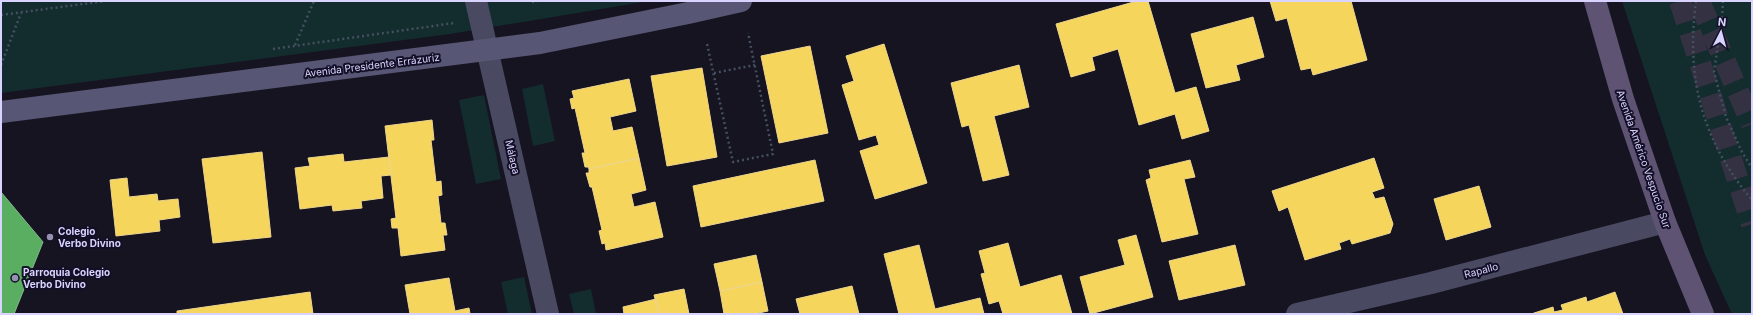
<svg xmlns="http://www.w3.org/2000/svg" width="1753" height="315" font-family="Inter,sans-serif">
	<rect width="100%" height="100%" fill="#161421"/>
	<path fill="#132c2d" d="M1,1H649L450,34L1,93Z
		M1622,1H1752V314H1732L1705,255Z
		M543,84L555,141L533,146L522,89Z
		M484,95L501,179L476,184L459,100Z
		M524,277L532,314H508L501,282Z
		M591,289L596,314H574L569,294Z"/>
	<path fill="#f6d55c" stroke="#edd58d" d="M1137,1H1148L1175,93L1196,87L1209,131L1182,139L1175,114L1139,125L1118,49L1092,57L1095,70L1071,77L1056,24Z
		M1270,1H1351L1367,60L1313,75L1311,68L1301,70L1287,18L1276,21Z
		M1253,17L1264,57L1236,65L1240,80L1206,88L1191,34Z
		M884,44L927,183L875,199L860,151L879,145L876,135L859,140L842,85L854,81L846,56Z
		M810,46L828,133L779,143L761,56Z
		M1019,65L1029,107L994,116L1009,175L983,181L969,125L962,127L951,83Z
		M702,68L717,157L667,166L651,76Z
		M629,79L636,111L610,117L613,131L632,127L639,158L589,169L588,167H585L582,153H585L575,108L572,109L570,99L574,98L572,91Z
		M432,120L434,140H431L436,182L441,181L442,195L438,196L441,223H445L447,235H443L445,250L401,256L398,228H392L391,219L396,218L385,126Z
		M262,152L271,237L213,243L202,159Z
		M343,154L344,162L389,157L391,175L381,176L383,198L361,201L362,208L333,211L332,205L300,209L295,168L310,166L308,158Z
		M639,158L646,190L631,194L634,207L655,202L663,237L606,250L605,243L602,244L599,231L602,230L592,187H590L586,173H589V169Z
		M1374,158L1384,188L1372,192L1375,199L1384,197L1393,224L1390,233L1352,244L1350,239L1339,243L1341,249L1305,260L1288,207L1279,211L1272,191Z
		M815,160L824,201L701,227L693,186Z
		M1190,160L1195,177L1184,179L1198,234L1162,242L1146,180L1151,178L1149,170Z
		M127,178L129,197L157,194L158,201L178,199L180,217L159,220L160,231L116,236L110,180Z
		M1479,186L1491,227L1446,240L1434,199Z
		M1136,235L1153,297L1090,314L1080,277L1125,265L1118,240Z
		M1008,243L1020,287L1061,275L1072,314H1003L999,301L989,304L981,274L985,273L979,251Z
		M919,245L935,309L980,298L984,314H899L884,254Z
		M1235,245L1245,285L1179,300L1169,261Z
		M756,255L762,282L720,291L714,264Z
		M449,278L455,311L469,308L470,314H410L405,285Z
		M762,282L768,311L754,314H724L720,291Z
		M852,286L859,314H800L796,299Z
		M684,289L689,314H659L654,295Z
		M310,292L313,314H177V311Z
		M1615,292L1623,314H1531L1553,307L1554,312L1563,310L1561,305L1586,297L1587,302Z
		M656,299L659,314H624L623,307Z"/>
	<path fill="#5aae61" stroke="#80b990" d="M1,192L43,242L14,314H1Z"/>
	<g fill="none" stroke-linecap="round" stroke-linejoin="round">
		<path stroke="#333142" stroke-width="22" stroke-dasharray="22 11" stroke-linecap="butt" d="M1680,1L1752,224
			M1699,1L1752,124"/>
		<path stroke="#44505f" stroke-width="2.5" stroke-dasharray="2 3" stroke-linecap="butt" d="M1696,1C1686,78 1701,139 1752,200
			M1723,1L1722,18L1714,72L1726,117L1742,152L1752,168
			M532,2L538,1
			M1,15L105,1
			M707,44L733,162L773,154L748,33
			M295,45L314,1
			M273,49L454,23
			M1,65L21,13
			M714,73L755,65"/>
		<path stroke="#4a4962" stroke-width="22" d="M1297,314L1431,283L1665,222"/>
		<path stroke="#4a4962" stroke-width="22" d="M476,1L548,314"/>
		<path stroke="#575674" stroke-width="22" d="M1,112L540,43L688,13L741,1"/>
		<path stroke="#5e5373" stroke-width="22" d="M1595,1L1623,99L1665,222L1703,314"/>
	</g>
	<g fill="#9591b1" stroke="#130f26" stroke-width="1.5">
		<circle cx="50" cy="237" r="4"/>
		<circle cx="15" cy="278" r="4"/>
	</g>
	<g text-anchor="middle" stroke-width="4" stroke-linejoin="round" paint-order="stroke">
		<g font-size="10" fill="#d9d4ff" stroke="#130f26">
			<text transform="translate(372 65) rotate(-7)" y="4">Avenida Presidente Errázuriz</text>
			<text transform="translate(513 157) rotate(77)" y="4">Málaga</text>
			<text transform="translate(1644 159) rotate(71)" y="4">Avenida Américo Vespucio Sur</text>
			<text transform="translate(1481 270) rotate(-15)" y="4">Rapallo</text>
		</g>
		<g font-size="10" font-weight="bold" fill="#d9d4ff" stroke="#130f26" text-anchor="start">
			<text x="58" y="235">Colegio<tspan x="58" dy="12">Verbo Divino</tspan></text>
			<text x="23" y="276">Parroquia Colegio<tspan x="23" dy="12">Verbo Divino</tspan></text>
		</g>
	</g>
	<rect width="1753" height="315" fill="none" stroke="#d9d4ff" stroke-width="4"/>
	<g transform="translate(1721 32) rotate(6)" stroke="#130f26" stroke-width="3" paint-order="stroke">
	<path d="M0-3L7 15L0 10L-7 15Z" fill="#d9d4ff"/>
	<text y="-6" font-size="11" font-weight="bold" text-anchor="middle" fill="#d9d4ff">N</text>
	</g>
</svg>
